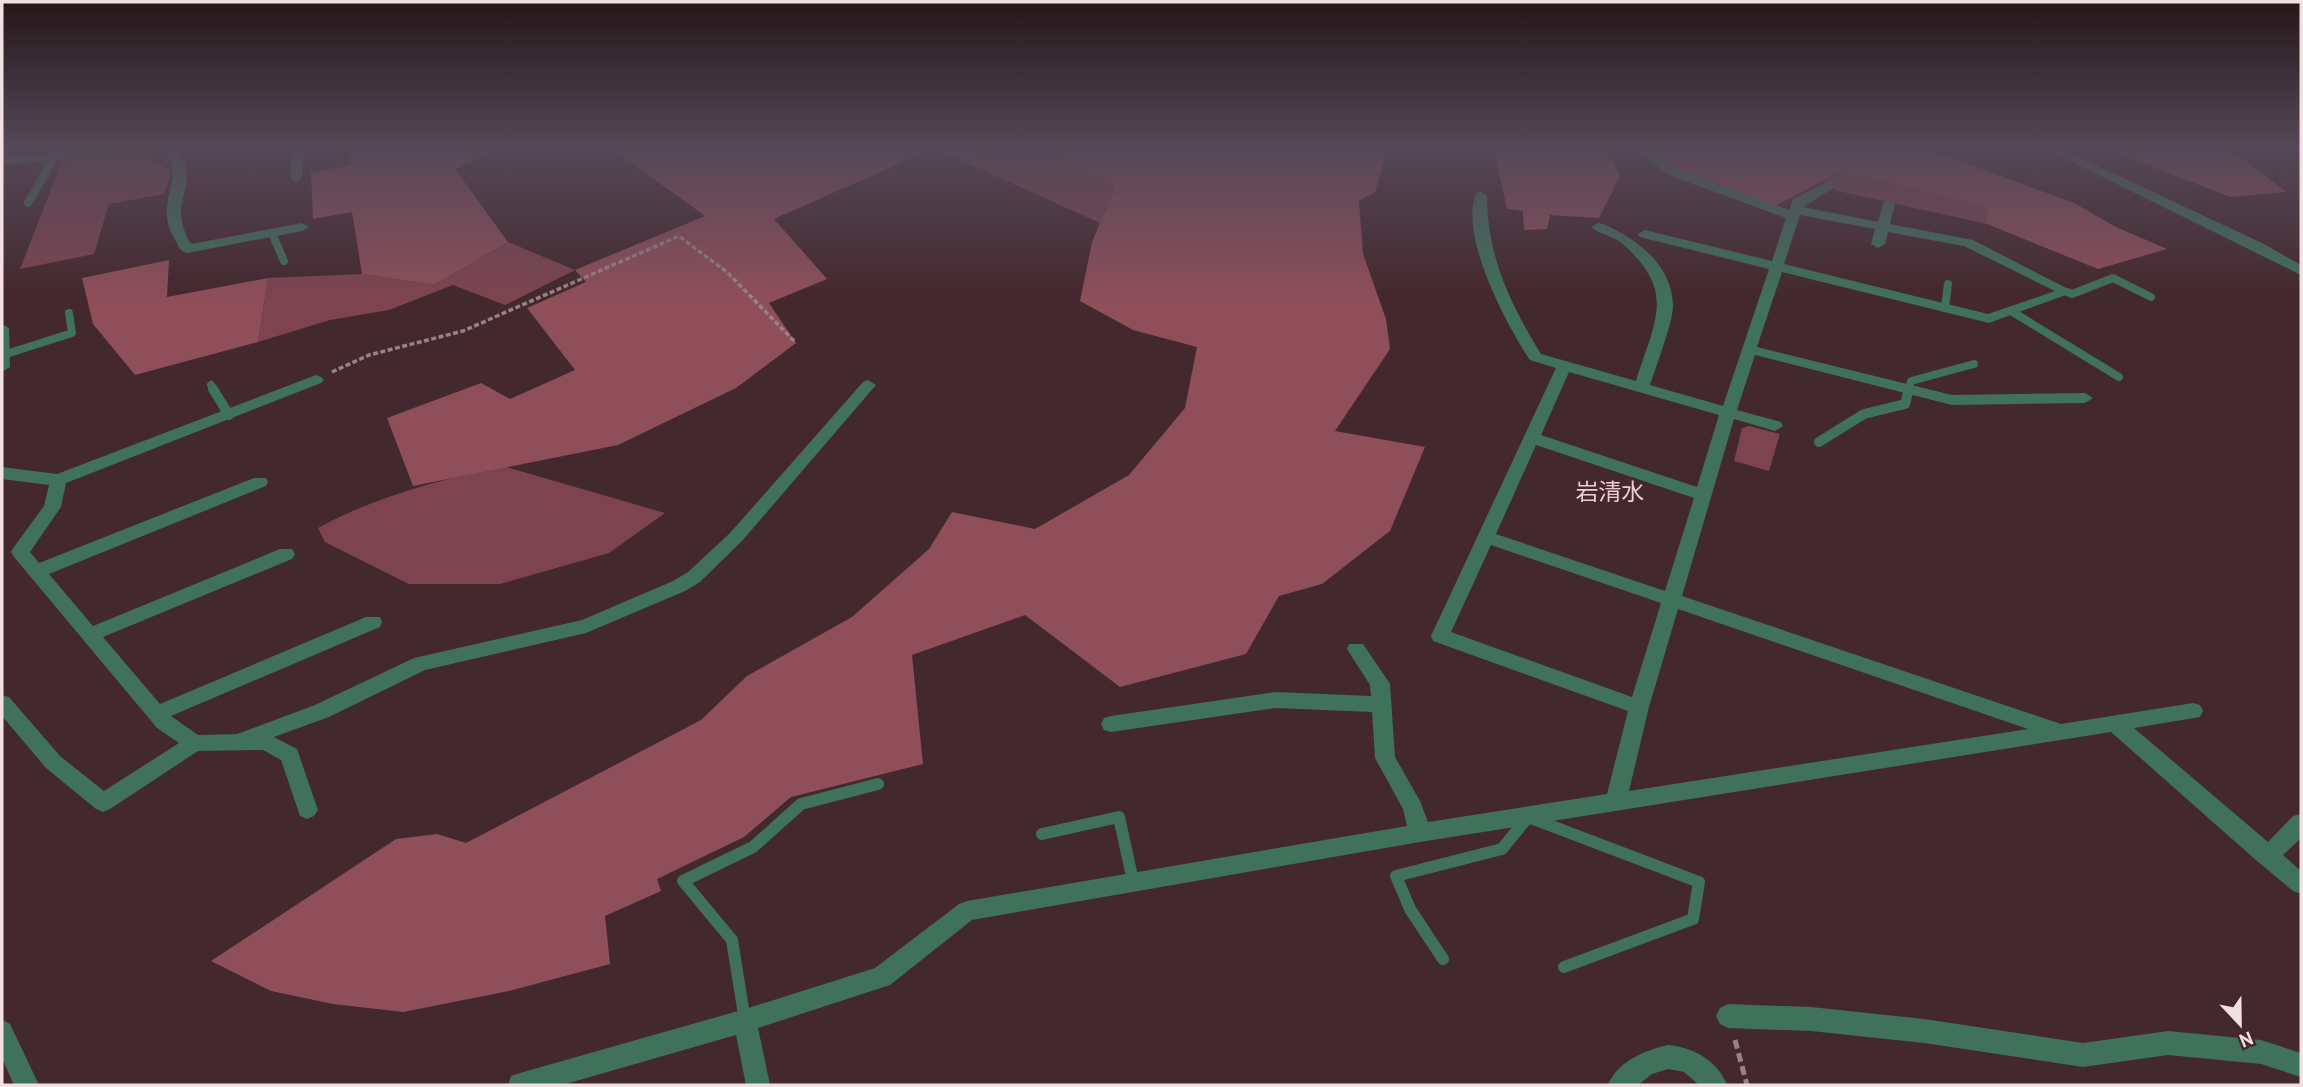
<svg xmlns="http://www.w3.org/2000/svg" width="2303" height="1087" font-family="'PT Sans','Noto Sans JP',sans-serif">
	<rect width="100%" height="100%" fill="#43282d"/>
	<path fill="#7d444f" d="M985,147H1060L1065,158L1115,186L1100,223L976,167Z
		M145,155L171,172L164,194L109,204L94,254L20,269L62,161Z
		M1841,171L1989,207L1987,224L1838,191L1824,182Z
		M508,242L575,270L505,305L453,285L389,310L330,320L258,342L268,278L362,274L434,285Z
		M1749,426L1780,434L1769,471L1734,461L1742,428Z
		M503,466L665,513L609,553L500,584H409L325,542L318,528C377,496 437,481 503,466Z"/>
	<path fill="#8e4e5a" d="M353,147H502L455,169L508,242L434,285L362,274L352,212L313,219L311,172L348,166Z
		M610,147H985L976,167L934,148L774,219L827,279L769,303L796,343L736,388L618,445L413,486L387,418L481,383L510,399L575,370L527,308L586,282L575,270L705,216Z
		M1060,147H1388L1375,192L1359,201L1363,254L1386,319L1390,349L1335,431L1425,447L1390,531L1322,584L1279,596L1246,654L1120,687L1025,615L912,655L923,764L791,797L744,837L657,879L661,891L605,916L610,964L509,991L403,1012L333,1004L271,991L211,961L396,839L437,834L466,843L701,720L747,676L852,617L929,549L952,512L1035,529L1129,475L1185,408L1197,347L1133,330L1080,301L1092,242L1115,187L1065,158Z
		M1493,147H1625L1626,148L1606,150L1620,176L1599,218L1550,215L1547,229L1524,230L1523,211L1507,209Z
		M1646,147H1922L2074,203L2116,227L2167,249L2098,269L1987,224L1988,207L1841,171L1775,206L1678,169Z
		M2102,147H2217L2245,160L2286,192L2230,197Z
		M169,260L167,297L268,278L258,342L135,375L93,324L82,278Z"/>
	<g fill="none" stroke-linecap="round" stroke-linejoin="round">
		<path stroke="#998286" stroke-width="3.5" stroke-dasharray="5 2.5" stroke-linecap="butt" d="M332,372L369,355L463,331L679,236L727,272L796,343"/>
		<path stroke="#998286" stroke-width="5" stroke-dasharray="9 4.5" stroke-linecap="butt" d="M1735,1040L1747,1085"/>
		<path stroke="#3f715b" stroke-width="8" d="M28,203L55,156
			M272,233L284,261
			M2067,292L2072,294L2113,278L2151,297
			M1945,308L1948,284
			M2011,311L2119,377
			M3,355L72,333L69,313
			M211,385L215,391
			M1908,391L1911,381L1974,364"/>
		<path stroke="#3f715b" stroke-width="10" d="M213,389L229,415
			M1819,442L1864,414L1905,404L1909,389"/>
		<path stroke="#3f715b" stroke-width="12" d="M1042,834L1119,817L1133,881
			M1443,959L1410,909L1396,876L1502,849L1528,817L1699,882L1693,919L1564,967
			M745,1021L732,940L683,881L753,847L801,804L878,784"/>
		<path fill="#3f715b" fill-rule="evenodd" d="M127,147H174C177,151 183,157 185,164C193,194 168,204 191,244L302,223L309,227L302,231L187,253C180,251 179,248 176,241C171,233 167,224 167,215C165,191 184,169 162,151L2,165V157Z
			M292,147H304L302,178L296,182L290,178Z
			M1631,147H1645L1679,170L1789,210L1793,199L1827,182L1833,186L1832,189L1803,207L1878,222L1884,201H1894L1895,204L1890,224L1973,240L2074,292L1989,323L1782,272L1757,347L1952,395L2085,393L2093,398L2085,403L1952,405L1755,355L1737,410L1781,422L1783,426L1775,431L1734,419L1682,596L2061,724L2193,703L2200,705L2203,711L2200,717L2134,728L2268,842L2293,816L2301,814V838L2283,855L2301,871V894L2293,891L2257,861L2111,732L1420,842L972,920L890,985L758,1028L770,1085H746L736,1035L562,1085H508L511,1076L520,1073L745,1009L875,968L959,904L967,901L1407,826L1403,809L1375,758L1372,712L1276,708L1111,732L1104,730L1101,724L1104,718L1111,716L1276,692L1371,696L1370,685L1347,649L1349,644H1363L1390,684L1395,757L1420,801L1428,822L1607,794L1628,711L1433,641L1431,636L1556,368L1530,360C1506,324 1459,236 1476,193L1481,192L1487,196C1487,255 1510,304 1541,354L1636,381C1654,322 1677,293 1624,245C1615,236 1600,235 1591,227L1598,223L1603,224C1637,239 1672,264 1673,306C1673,322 1656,367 1650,385L1723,406L1769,269L1640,237L1638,234L1645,230L1772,261L1786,218L1671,176ZM1800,215L1875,229L1871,244L1878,248L1885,244L1888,232L1964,246L2055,291L1988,314L1784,264ZM1569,372L1719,415L1697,487L1541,435ZM1536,445L1694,498L1665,591L1496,534ZM1491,545L1661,603L1632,697L1451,632ZM1678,609L2028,729L1629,791L1649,707Z
			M2042,147H2057L2262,243L2301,265V275Z
			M2,324L9,328L10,367L2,372Z
			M316,375L321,377L324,380L321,383L66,483L61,507L30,552L39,563L254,478H266L268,482L266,486L49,574L93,626L280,549H292L295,554L292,559L103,637L160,704L366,617H380L382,622L380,627L171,716L198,735L237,734L315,705L414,658L582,620L673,581L688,572L730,533L863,382L868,380L876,385L742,541L700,582L685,591L586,633L425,670L329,717L274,737L297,749L318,810L314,816L307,819L300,816L281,760L263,750L198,751L110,809L103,812L96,809L46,768L2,716V695L9,697L60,756L104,791L179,743L157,728L14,557L11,552L14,547L44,506L49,485L2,479V467L57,474Z
			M1728,1004L1811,1007L1924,1019L2083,1043L2168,1031L2261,1040L2301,1053V1077L2261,1064L2168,1055L2083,1067L1924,1043L1811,1031L1728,1028L1720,1024L1716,1016L1720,1008Z
			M2,1020L10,1024L39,1085H14L2,1058Z
			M1668,1045C1693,1047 1718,1061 1727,1085H1699L1684,1072L1668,1069L1652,1074L1638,1085H1608C1617,1062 1645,1050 1668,1045Z"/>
	</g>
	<linearGradient id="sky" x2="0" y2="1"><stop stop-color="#251619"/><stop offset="0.49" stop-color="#554857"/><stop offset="1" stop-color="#554857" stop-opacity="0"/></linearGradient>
	<rect width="2303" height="299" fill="url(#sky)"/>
	<g text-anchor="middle" stroke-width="6" stroke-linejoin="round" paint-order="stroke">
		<g font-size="23" fill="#f0ccd1" stroke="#43282d">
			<text x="1610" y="500">岩清水</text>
		</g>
	</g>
	<rect width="2303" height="1087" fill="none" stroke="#f2e0e2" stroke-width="7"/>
	<g transform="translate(2240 1024) rotate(158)" stroke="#43282d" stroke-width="5" paint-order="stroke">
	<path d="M0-5L12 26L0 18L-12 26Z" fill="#f2e0e2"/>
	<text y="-10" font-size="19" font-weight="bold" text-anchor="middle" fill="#f2e0e2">N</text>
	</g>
</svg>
